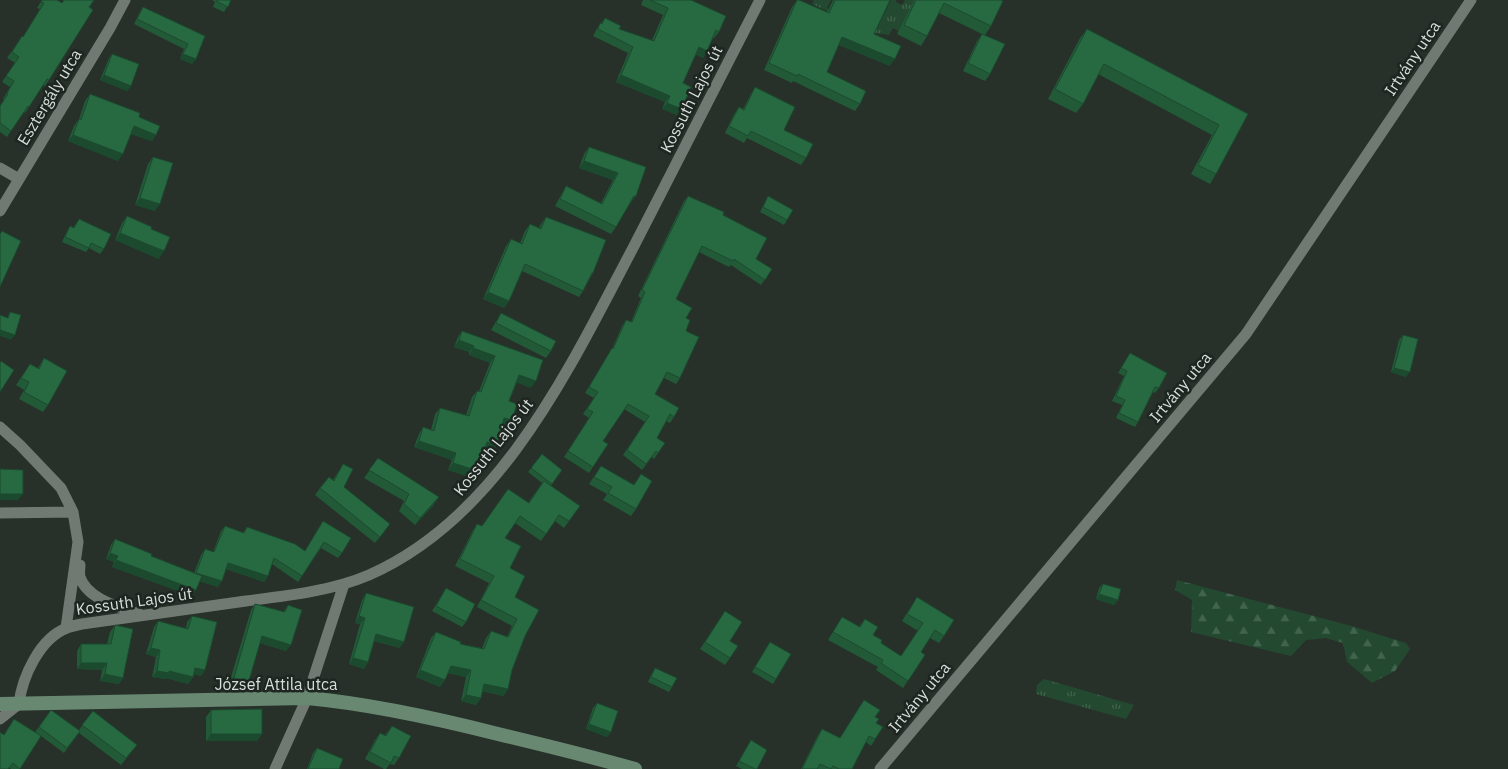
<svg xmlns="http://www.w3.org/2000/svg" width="1508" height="769" font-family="'IBM Plex Sans',sans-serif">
	<defs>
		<pattern id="grass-tufts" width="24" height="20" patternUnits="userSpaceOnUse" patternTransform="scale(1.25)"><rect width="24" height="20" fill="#234a31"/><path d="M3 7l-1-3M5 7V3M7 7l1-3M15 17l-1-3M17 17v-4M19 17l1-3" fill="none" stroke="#42644e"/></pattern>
		<pattern id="forest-firs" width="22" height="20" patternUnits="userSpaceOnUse" patternTransform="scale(1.25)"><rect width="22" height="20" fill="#234a31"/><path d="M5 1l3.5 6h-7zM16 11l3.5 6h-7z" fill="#42644e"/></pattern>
	</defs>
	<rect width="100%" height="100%" fill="#273029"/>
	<path fill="url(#grass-tufts)" d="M814,0H831L827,8L875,32L891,0H896V2L902,5L905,0H914L899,31L893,28L889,35L875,33L812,4Z
		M1044,679L1134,705L1126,719L1036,694L1037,685Z"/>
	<path fill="url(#forest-firs)" d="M1177,580L1348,625L1406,643L1410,649L1395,671L1372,683L1347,662L1343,643L1326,638L1306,640L1291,656L1191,632L1192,600L1175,590Z"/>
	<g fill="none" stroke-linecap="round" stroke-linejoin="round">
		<path stroke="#707a72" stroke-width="11" d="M0,168L19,179
			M0,211L110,28L125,0
			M0,427L20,445L61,488L73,512L78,542L66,628
			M0,513L73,512
			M80,565C80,568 79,573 80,577C87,599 119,607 139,614
			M0,719L19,704C22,677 40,638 67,628C72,626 77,625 82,624C137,616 192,609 246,601C286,596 332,591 369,575C501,517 570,367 634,246C676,164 718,82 760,0
			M275,769L307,698L344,584
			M880,769L1246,334L1471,0"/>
		<path stroke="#688872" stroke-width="14" d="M0,704L307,698C372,704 435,718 498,734C544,745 589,756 635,769"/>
	</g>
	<path fill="#225a38" d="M42,0L62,3L64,0H94L49,80L45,86L43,85L29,107L25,113L24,112L7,137L0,132V106L4,100L3,99L10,87L2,82L15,63L7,58L22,36L23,37L40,9L37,8Z
		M212,0H231L224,12L213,7L215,2Z
		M643,0H691L719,32L714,38H713L703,58L695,54L683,83L677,115L662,109L665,102L616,82L628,53L593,36L596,30L605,18L619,29L652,40L663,15L641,5Z
		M797,0L827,12L833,0H890L874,34L890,66L839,45L827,72L860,104L855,111L793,81L792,83L764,70L792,7Z
		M914,0H1001L991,26L985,35L990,74L985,81L963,71L977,41L982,34L939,13L927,36L921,46L897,34Z
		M143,7L205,36L196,59L192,64L180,59L184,49L134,24L140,12Z
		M1087,29L1248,114L1216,174L1210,184L1191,174L1212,135L1098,74L1083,104L1076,113L1048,99L1080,38Z
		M112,54L131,86L127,91L100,80L109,58Z
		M755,87L784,130L806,158L801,165L747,138L744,143L725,133L734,114L739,107L743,109L751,94Z
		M90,94L156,135L152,141L131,134L118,161L68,141L74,126L79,119L85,101Z
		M589,147L646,167L631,203H630L616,227L611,234L555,206L562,193L566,186L601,203L613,180L579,168L584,154Z
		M153,157L155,211L135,205L148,164Z
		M688,196L723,215L756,259L772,269L761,285L731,265L729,267L699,252L676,299L686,318L680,378L676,384L664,378L655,394L674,417L670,423L666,421L657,438L665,443L654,459L652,457L642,470L623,455L645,422L624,409L603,441L608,444L589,473L564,457L589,418L583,414L594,398L585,393L612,349L622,326L626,320L631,322L641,298L638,296L684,201Z
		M768,196L787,220L784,225L760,212Z
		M127,216L151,229L159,259L115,240L122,223Z
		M546,217L593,273L589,280L583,291L579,297L522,271L509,301L504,308L483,299L506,246L511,239L520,243L525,231L530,224L539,228L541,224Z
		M79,219L104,249L100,254L89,248L86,252L62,242L67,231L70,226L73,228Z
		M501,313L551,351L546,358L491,330Z
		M462,331L531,388L517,382L509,401L507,427L502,425L493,451L485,449L473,478L448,470L452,460L414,447L419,434L423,427L431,430L435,414L440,408L466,415L472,397L477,391H479L490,363L469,355V352L454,347L458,337Z
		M1403,335L1406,377L1391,372L1399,340Z
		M1130,353L1159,388L1155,393L1153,392L1138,422L1135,427L1116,418L1122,405L1112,401L1124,376L1118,373Z
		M44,358L48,405L43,412L19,399L24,390L16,385L30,364L38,368Z
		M542,454L562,470L551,486L580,506L564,528L555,521L541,541L515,523L505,538L515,597L525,636L512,670L508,689L503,696L482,691L481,698L476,705L461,701L466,677L448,673L440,687L416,677L431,638L436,632L460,644L482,648L486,638L491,631L507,637L512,626L477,607L489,583L455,566L473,530L477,524L482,526L528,503L542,483L528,472Z
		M378,458L434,505L415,525L399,511L404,501L364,478Z
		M343,464L344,487L385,531L375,543L315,495L320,488L333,480Z
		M601,466L634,485L641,474L636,509L631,516L603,500L607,494L589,484Z
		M323,521L342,553L338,558L321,548L298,582L272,564L268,576L264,582L226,569L218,587L200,581L196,590L192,596L112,567L114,562L106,559L111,545L115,539L151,556L194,573L201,555L205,549L213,552L221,531L225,526L243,533L247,527L305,551Z
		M1103,584L1118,600L1114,605L1096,599L1099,588Z
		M446,588L466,622L462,627L432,611Z
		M366,593L400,648L374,641L368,662L364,669L349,664L360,624L355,623L362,600Z
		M917,597L944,636L939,643L930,638L921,652L925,655L903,688L876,670L878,667L828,640L842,617L859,627L865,619L873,635L881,643L901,656L918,631L902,621Z
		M255,604L283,612L288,605L286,651L260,643L248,684L243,690L240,691L228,687L251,610Z
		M725,611L730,641V658L725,665L700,649Z
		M192,616L205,670L201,676L194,674L193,677L188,684L166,678L165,679L152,677L156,657L146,654L154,627L158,621L186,629L187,622Z
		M115,625L123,678L119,684L100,681L102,670L77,669V651L81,644H107L110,632Z
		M770,642L776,679L773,684L752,672Z
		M655,668L672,687L669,692L648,682L652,673Z
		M864,700L875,717L876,723L883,727L871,746L866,742L852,769H801L818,735L822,729L840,738Z
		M597,703L611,732L607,737L586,729L593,708Z
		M51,710L79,730L93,711L137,745L121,765L79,733L64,753L41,736L19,769H11L10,768L4,735L35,732Z
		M211,710L262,734L257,741H206V717Z
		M392,726L399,758L394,765L390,764L386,769H384L365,759L375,740L380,733L385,735Z
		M751,740L757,769H742L736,766Z
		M317,748L339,769H307L313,753Z"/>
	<path fill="#1b4a2e" d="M842,37L895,59L890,66L837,44Z
		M699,47L707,51L703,58L694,54Z
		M183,54L196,59L192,64L180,59Z
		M104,75L131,86L127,91L100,80Z
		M621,75L670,96L665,102L616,82Z
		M667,103L682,109L677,115L662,109Z
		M134,126L156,135L152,141L129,133Z
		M73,135L123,154L118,161L68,141Z
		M584,161L618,173L613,180L579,168Z
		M634,196H636L631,203L629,202Z
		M140,198L160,204L155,211L135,205Z
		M120,233L164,251L159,259L115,240Z
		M488,292L509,301L504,308L483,299Z
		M0,330L15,335L11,340L0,336Z
		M459,340L474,346L469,352L454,347Z
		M473,348L495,356L490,363L469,355Z
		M1394,368L1410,372L1406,377L1391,372Z
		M519,375L536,381L531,388L515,382Z
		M504,418L512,420L507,427L500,424Z
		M419,441L456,453L452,460L414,447Z
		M487,442L497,445L493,451L483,449Z
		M453,463L478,471L473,478L448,470Z
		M0,494H23L18,500H0Z
		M439,497L434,505L415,525L420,518Z
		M110,553L118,556L114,562L106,559Z
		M116,560L196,590L192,596L112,567Z
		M228,563L268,576L264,582L224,568Z
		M196,573L222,581L218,587L192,579Z
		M1099,594L1118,600L1114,605L1096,599Z
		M359,616L365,618L360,624L355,623Z
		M376,634L404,642L400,648L372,640Z
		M262,636L291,645L286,651L257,642Z
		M151,648L160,650L156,657L146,654Z
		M353,658L368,662L364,669L349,664Z
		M81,663H107L102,670L77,669Z
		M451,666L471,670L466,677L446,673Z
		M195,668L205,670L201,676L191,674Z
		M420,670L445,680L440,687L416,677Z
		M157,671H169L193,677L188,684L166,678L165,679L152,677Z
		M105,674L123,678L119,684L100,681Z
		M233,681L248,684L243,690L240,691L228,687Z
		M484,684L508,689L503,696L479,690Z
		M466,695L481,698L476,705L461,701Z
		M589,724L611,732L607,737L586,729Z
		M211,734H262L257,741H206Z"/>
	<path fill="#276941" stroke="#1b4a2e" d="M42,0H57L62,3L64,0H94L89,7L93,10L49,80L47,79L29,107L28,106L11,131L0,123V106L8,94L7,93L14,81L6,76L19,57L12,52L22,36L23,37L44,3L41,2Z
		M217,0H231L228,7L216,1Z
		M650,0H691L726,16L719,32L716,30L707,51L699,47L683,83L691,87L682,109L667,103L670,96L621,75L633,47L598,29L600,23L602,24L605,18L621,26L619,29L654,41L668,8Z
		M797,0H799L829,13L835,0H890L874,34L901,46L895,59L842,37L827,72L866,91L860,104L798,74L797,76L769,63Z
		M916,0H1001L1003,1L991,26L944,3L927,36L904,25Z
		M143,7L205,36L196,59L183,54L188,44L137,19Z
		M1087,29L1248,114L1216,174L1198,165L1219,125L1104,64L1083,104L1055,89Z
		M982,34L1005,44L990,74L968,63Z
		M112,54L139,64L131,86L104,75Z
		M755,87L795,107L784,130L813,144L806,158L751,131L748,136L729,126L739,107L744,110Z
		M90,94L140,113L139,117L160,126L156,135L134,126L123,154L73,135L79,119L81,120Z
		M589,147L646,167L636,196H634L616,227L560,199L566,186L602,204L618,173L584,161Z
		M153,157L173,163L160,204L140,198Z
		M688,196L724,212L723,215L767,238L756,259L772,269L765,280L734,259L733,261L702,246L676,299L692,308L686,318L690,320L686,331L699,337L680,378L667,372L655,394L679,408L674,417L670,414L657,438L665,443L658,453L656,451L646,464L627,450L649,416L628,404L603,441L608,444L593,467L568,451L593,412L587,409L598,392L589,387L612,348L613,349L626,320L632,322L645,292L642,290Z
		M768,196L793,210L787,220L763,207Z
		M127,216L152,227L151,229L170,237L164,251L120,233Z
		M546,217L606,240L593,273H592L583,291L525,264L509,301L488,292L511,239L522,244L530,224L541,229Z
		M79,219L111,234L104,249L91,243L89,248L65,237L70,226L74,228Z
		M2,231L21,241L0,287V234Z
		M10,312L21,315L15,335L0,330V315L8,318Z
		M501,313L556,341L551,351L496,323Z
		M462,331L543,360L536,381L519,375L509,401L517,404L512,420L504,418L497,445L487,442L478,471L453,463L456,453L419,441L423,427L434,431L440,408L469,416L477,391L481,392L495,356L473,348L474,346L459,340Z
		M1403,335L1418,339L1410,372L1394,368Z
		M1130,353L1167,373L1159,388L1155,387L1138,422L1119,413L1125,400L1116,396L1127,371L1121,368Z
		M44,358L67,371L48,405L24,392L29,382L21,378L30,364L39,369Z
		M1,361L14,370L0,392V363Z
		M542,454L562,470L552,484L531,468Z
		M378,458L439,497L420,518L404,504L409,494L369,470Z
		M343,464L353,469L344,487L390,524L380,537L320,488L329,477L334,481Z
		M601,466L634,485L641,474L652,481L636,509L608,493L612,487L594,477Z
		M0,469L23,470V494H0Z
		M544,481L580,506L569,521L559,515L546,534L520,516L505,538L521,546L510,568L525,576L515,597L539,610L525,636L512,670L508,689L484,684L481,698L466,695L471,670L451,666L445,680L420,670L436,632L461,642L460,644L484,649L491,631L508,637L517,619L481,600L494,576L460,559L477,524L482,526L508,489L529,503Z
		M323,521L351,538L342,553L324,542L302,576L274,558L268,576L228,563L222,581L196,573L205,549L214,552L225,526L244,533L247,527L295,544L305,551Z
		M115,539L152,554L151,556L202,576L196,590L116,560L118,556L110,553Z
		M1103,584L1121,589L1118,600L1099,594Z
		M446,588L475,604L466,622L436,606Z
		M366,593L414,607L404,642L376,634L368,662L353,658L365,618L359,616Z
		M917,597L954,620L944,636L935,630L921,652L925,655L908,681L881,663L883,660L833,632L842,617L860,627L865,619L878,627L873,635L882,640L881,643L901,656L923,623L907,614Z
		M255,604L285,612L288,605L302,610L291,645L262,636L248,684H245L233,681Z
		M725,611L742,622L730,641L738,646L730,658L705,642Z
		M192,616L217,622L205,670L195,668L193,677L169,671V673L157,671L160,650L151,648L158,621L188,629Z
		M115,625L133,629L123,678L105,674L107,663H81V644H111Z
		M770,642L791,654L776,679L755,667Z
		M655,668L677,678L672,687L651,677Z
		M864,700L880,710L875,717L879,719L876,723L883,727L875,739L869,736L852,769H839L833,766L831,769L820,764L817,769H802L822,729L840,738Z
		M597,703L618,711L611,732L589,724Z
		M262,709V734H211V710Z
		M51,710L80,731L67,748L39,727Z
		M93,711L137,745L126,758L82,725Z
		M14,719L41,736L20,769L13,763L8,769H0V732L4,735Z
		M392,726L411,736L399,758L394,756L391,763L370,752L380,733L386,736Z
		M751,740L767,750L757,769H755L739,761Z
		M317,748L343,759L339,769H308Z"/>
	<g text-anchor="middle" stroke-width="5" stroke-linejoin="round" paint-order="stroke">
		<g font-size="16" fill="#d9deda" stroke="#1d2620">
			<text transform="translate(1412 58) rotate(-56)" y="6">Irtvány utca</text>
			<text transform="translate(49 97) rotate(-59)" y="6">Esztergály utca</text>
			<text transform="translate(691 99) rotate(-63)" y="6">Kossuth Lajos út</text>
			<text transform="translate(1180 387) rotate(-50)" y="6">Irtvány utca</text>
			<text transform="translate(493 447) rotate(-52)" y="6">Kossuth Lajos út</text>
			<text transform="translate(134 601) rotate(-8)" y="6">Kossuth Lajos út</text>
			<text x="276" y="690">József Attila utca</text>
			<text transform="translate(919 697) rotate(-50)" y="6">Irtvány utca</text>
		</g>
	</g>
</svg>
